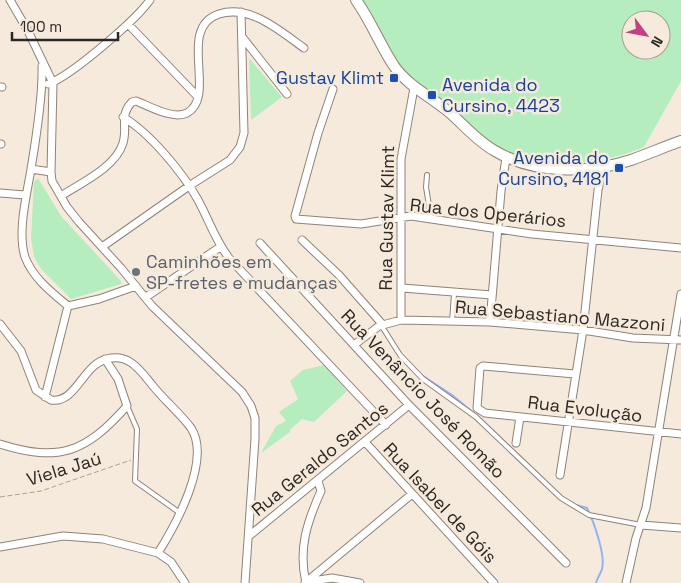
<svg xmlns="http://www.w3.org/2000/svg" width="681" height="583" font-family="'Space Grotesk',sans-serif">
	<rect width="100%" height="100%" fill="#f6eadc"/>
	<path fill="#b5edbe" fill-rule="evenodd" d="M363,0H681V81L644,147C598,166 539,172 493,145C479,137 468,119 454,109C436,95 411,83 398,64C385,43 377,20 363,0ZM631,20H661V50H631Z
		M249,58L282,97L251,120Z
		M38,178L61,216L121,281V284L71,299L41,269L34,257L31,238L34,182Z
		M324,365L347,391L314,422L302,419L290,430V432L261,453L276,426L286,421L279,412L298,399L290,381L303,370Z"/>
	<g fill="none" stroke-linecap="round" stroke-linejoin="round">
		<path stroke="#91b4f7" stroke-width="2" d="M420,374L452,395L482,420L543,479
			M576,505L587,508C593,520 606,555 602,569C601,573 597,578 596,583"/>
		<defs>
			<path id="service" d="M427,175L426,187L431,218
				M452,322L454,294
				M381,325L400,355L423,379L476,417L561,498L589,515L641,525
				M127,406L137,429L135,481L180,513"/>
			<path id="minor" d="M10,0L28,31L53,83L51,172L52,181L67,207L79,222L121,268L152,306L242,392L251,406L255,418V439L245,583
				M128,24L198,97
				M243,38L287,94
				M42,66C43,96 36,139 31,169C27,194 17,232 25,257C33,278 51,292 68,306
				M48,84C71,76 136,20 150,0
				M0,87H2
				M333,89L318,133L295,216L296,219L361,224L411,216L532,234L681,248
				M123,117C150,133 183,173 198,200C209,220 215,240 229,258L386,425
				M0,144H1
				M31,169L51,172
				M0,193L25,195
				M61,196C81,183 116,167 123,143C128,127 119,115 132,102L136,101C149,106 173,120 187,113C218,96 176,28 219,14C250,4 280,31 304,48
				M302,240L339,275L383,325
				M260,243L409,405L566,563
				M102,247L189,186L230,160L240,147L244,133L241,12
				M402,288L492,295
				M146,297L220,247
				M68,306L99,299L136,286
				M401,320V159L414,88
				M490,322L501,191L506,158
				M0,324L21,351L36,390L51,400C76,404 83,364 107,359C129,353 140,370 153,386C164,400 180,413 191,428C212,460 175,526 158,553
				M354,345L379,326L401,320L490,322L583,330L633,338L681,340
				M575,374L483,366L480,368L477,408L485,413L681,434
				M45,397L68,306
				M365,442L494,583
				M516,443L520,417
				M0,444C60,463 86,452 127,406L118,379L105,359
				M560,475L583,330L598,190L603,168
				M641,525L681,528
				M249,536L409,405
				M0,547L63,536L103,539L158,553L171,562L185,583
				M306,582L332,578L360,583
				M305,583L412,494
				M306,583C298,549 307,522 321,491L318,481
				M626,583L636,538L646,508L681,294"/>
			<path id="secondary" d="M356,0C371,21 380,45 394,66C408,86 430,96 449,112C464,125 477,141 495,151C534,174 589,174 631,160C648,154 664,147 681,141"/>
		</defs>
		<use href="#service" stroke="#8e8377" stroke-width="6"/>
		<use href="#minor" stroke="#8e8377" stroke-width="9"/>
		<use href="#secondary" stroke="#8e8377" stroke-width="12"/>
		<path stroke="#aaa196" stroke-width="1" stroke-dasharray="5 2.5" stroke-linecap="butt" d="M0,497L41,491L131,460"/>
		<use href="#service" stroke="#fff" stroke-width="4"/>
		<use href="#minor" stroke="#fff" stroke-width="7"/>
		<use href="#secondary" stroke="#fff" stroke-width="10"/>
	</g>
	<g fill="#1a4fb4" stroke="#f6eadc" stroke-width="2">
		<rect x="389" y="73" width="10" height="10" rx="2.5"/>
		<rect x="427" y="90" width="10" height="10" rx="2.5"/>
		<rect x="614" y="163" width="10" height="10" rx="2.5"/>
	</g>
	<circle fill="#6b7280" stroke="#f6eadc" stroke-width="2" cx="136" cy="272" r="5"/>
	<g text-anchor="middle" stroke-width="5" stroke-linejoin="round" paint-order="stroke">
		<g font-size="18" fill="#164399" stroke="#f6eadc" text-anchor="end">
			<text x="384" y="84">Gustav Klimt</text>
			<text x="442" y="91" text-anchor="start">Avenida do<tspan x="442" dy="21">Cursino, 4423</tspan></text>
			<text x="609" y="164">Avenida do<tspan x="609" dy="21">Cursino, 4181</tspan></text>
		</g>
		<g font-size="18" fill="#2c2823" stroke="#f6eadc">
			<text transform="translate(488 213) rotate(6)" y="6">Rua dos Operários</text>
			<text transform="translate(387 218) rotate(-89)" y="6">Rua Gustav Klimt</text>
			<text transform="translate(560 316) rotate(5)" y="6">Rua Sebastiano Mazzoni</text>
			<text transform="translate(423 394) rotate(46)" y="6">Rua Venâncio José Romão</text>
			<text transform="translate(585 409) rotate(7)" y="6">Rua Evolução</text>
			<text transform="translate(320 459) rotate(-39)" y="6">Rua Geraldo Santos</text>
			<text transform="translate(64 469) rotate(-17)" y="6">Viela Jaú</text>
			<text transform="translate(440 503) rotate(47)" y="6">Rua Isabel de Góis</text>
		</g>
		<g font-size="18" fill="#5b616d" stroke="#f6eadc" text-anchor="start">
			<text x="146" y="268">Caminhões em<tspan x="146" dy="21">SP-fretes e mudanças</tspan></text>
		</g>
	</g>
	<g transform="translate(646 35) rotate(122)"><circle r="24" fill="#f6eadc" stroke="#a59c92"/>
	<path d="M0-4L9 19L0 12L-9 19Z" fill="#c44083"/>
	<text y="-8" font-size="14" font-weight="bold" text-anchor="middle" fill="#2c2823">N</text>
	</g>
	<path d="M12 32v8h106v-8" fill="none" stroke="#2c2823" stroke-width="2.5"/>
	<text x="20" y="32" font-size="15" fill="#2c2823" stroke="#f6eadc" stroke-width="4" paint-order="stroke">100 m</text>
</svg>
